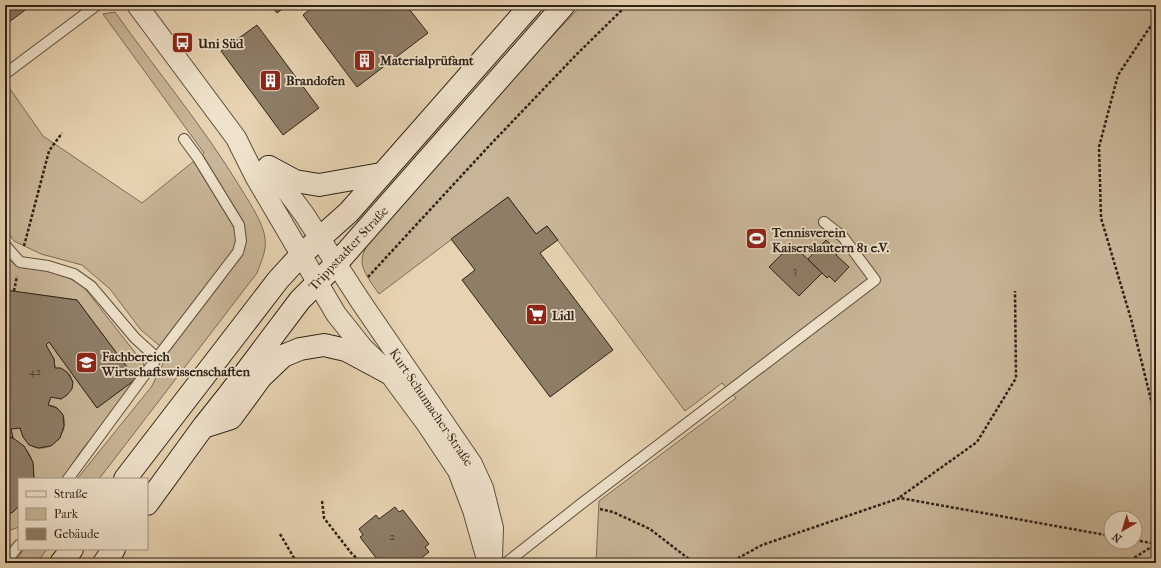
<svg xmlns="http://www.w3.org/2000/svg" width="1161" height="568" font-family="'IM FELL French Canon',serif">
	<rect width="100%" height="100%" fill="#e7d3b1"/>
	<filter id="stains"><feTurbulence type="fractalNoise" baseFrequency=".005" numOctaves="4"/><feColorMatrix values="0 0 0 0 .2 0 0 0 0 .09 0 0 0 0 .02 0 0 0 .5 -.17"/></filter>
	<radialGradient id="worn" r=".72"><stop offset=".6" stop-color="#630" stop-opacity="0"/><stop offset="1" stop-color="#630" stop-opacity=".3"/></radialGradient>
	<path fill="#c8b597" stroke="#7b6c58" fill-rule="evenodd" d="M582,5H1156V563H596L599,501L736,398L722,383L685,411L547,226L536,234L508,197L379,294C373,285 361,270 362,260C362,250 374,235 379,227L495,96ZM1111,518H1135V542H1111Z
		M115,12C156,70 203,126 240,187C248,200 260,218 264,233C268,249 262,259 257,273L99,479H77L152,386L168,353L141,330L110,289L82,265L41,254L14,241L5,228V90L8,86L43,136L142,203L204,153L103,14Z
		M5,256L17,266L55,272L73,280L83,286L144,364C141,383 102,423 89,441C79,453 71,466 62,479H34C33,457 31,451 13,438L11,429L20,428C35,475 83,428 57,408C55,406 51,405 48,405L51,397L61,399C79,389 74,368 55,368L54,359L46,345L49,342L97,408L136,379L77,300L5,290Z
		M19,506V527L5,532V515L13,512Z
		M24,549H47L37,563H14Z"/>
	<path fill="#8e7e68" stroke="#2e2218" d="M5,5H32L5,25Z
		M271,5H288L277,13Z
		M305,5H406L428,33L357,87L303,15L309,10Z
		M257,25L319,108L283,135L221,51Z
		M508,197L536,234L547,226L558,240L540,253L613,350L550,397L462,280L475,270L451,239Z
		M826,240L839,252L836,255L849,267L835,282L829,276L827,278L808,259Z
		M792,244L822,273L799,296L769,267Z
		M5,290L77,300L136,379L97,408L49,342L46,345L54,359L55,368H61L68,373L73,382L72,389L67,395L61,399L51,397L48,405L57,408L63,415L64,426L60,438L51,446L38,448L29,445L23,437L20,428L11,429L13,438L5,436Z
		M5,436L13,438L24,446L33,462L34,479H19V506L13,512L5,515Z
		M395,507L399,512L403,510L429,544L425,547L429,552L415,563H380L360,537L363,535L359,529L376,515L379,519Z"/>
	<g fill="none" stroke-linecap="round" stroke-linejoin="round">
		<defs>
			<path id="service" d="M5,74L97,5
				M5,245L20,262L48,266L74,274L91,286L135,338L157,358L68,479
				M157,358L238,252L241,241L239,225L198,158L184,139
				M5,563L19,545
				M506,563L581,504L875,280L843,237L824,222"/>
			<path id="minor" d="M137,5L236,138L256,178L336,314L363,348L389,373L426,423L458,471L473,510L488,563
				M268,166L304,214L361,302L472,464L483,488L493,528L492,557"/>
			<path id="secondary" d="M269,167L295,181L319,185L381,174
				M203,427L231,418L261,377L283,356L300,349L324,345L346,350L389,373
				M125,479L278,280L301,255L349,212L531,5
				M147,504L203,427L230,393L300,300L336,264L564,5
				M61,563L72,549
				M104,563L114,549"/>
		</defs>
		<use href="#service" stroke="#5c4e3e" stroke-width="12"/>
		<use href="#minor" stroke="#5c4e3e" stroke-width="22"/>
		<use href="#secondary" stroke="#2e2218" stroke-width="24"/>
		<path stroke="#2e2218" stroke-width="2.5" stroke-dasharray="3 2" stroke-linecap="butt" d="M1156,18L1118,75L1099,147L1101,218L1131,319L1156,420
			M24,246L49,151L62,133
			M368,277L489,146L576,55L627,5
			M14,291L17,276
			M900,497L977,442L1016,378L1015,291
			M322,501L324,518L352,554L362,563
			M600,509L613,512L650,529L694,563
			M280,534L297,563
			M1135,540L1156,544
			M1156,544V531
			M729,563L762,545L900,498L1111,536
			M1126,563L1156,544"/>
		<use href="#service" stroke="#efe2cc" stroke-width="10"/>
		<use href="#minor" stroke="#efe2cc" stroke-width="20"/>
		<use href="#secondary" stroke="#efe2cc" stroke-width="22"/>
	</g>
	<defs>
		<symbol id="bus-square" viewBox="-11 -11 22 22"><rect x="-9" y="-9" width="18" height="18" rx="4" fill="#8f2418" stroke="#efe2cc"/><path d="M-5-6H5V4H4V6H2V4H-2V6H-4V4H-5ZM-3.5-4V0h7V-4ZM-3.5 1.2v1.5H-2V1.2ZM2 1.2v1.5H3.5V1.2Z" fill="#fff"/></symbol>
		<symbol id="building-square" viewBox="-11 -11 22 22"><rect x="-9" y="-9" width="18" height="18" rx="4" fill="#8f2418" stroke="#efe2cc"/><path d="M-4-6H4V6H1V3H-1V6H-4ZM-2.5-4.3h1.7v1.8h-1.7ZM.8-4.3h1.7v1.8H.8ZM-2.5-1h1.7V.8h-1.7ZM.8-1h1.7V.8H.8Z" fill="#fff"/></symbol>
		<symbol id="stadium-square" viewBox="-11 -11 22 22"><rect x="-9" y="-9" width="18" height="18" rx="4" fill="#8f2418" stroke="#efe2cc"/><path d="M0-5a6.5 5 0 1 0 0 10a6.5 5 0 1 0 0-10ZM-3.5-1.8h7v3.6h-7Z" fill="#fff"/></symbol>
		<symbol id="supermarket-square" viewBox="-11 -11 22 22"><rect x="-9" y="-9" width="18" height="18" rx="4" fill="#8f2418" stroke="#efe2cc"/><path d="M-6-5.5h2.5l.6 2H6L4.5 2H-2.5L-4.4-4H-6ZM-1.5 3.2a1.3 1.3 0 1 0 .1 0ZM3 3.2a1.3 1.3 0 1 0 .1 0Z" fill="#fff"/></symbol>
		<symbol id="university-square" viewBox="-11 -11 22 22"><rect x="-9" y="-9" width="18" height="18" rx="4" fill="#8f2418" stroke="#efe2cc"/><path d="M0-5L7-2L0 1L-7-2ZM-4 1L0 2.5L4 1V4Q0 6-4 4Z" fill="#fff"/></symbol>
	</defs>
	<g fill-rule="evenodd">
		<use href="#bus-square" x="170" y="30" width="25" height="25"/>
		<use href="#building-square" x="352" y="48" width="25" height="25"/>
		<use href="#building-square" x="258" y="68" width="25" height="25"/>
		<use href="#stadium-square" x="744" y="226" width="25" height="25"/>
		<use href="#supermarket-square" x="524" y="302" width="25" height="25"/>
		<use href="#university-square" x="74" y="350" width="25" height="25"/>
	</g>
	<g text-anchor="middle" stroke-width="3.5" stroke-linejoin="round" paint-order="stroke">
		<g font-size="11" fill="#46392c">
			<text x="795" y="274">3</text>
			<text x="35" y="375">42</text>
			<text x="392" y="540">2</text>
		</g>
		<g font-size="13" font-weight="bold" fill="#2e2218" stroke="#efe2cc" text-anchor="start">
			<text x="198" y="48">Uni Süd</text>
			<text x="380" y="65">Materialprüfamt</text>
			<text x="286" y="85">Brandofen</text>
			<text x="772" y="237">Tennisverein<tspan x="772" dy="15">Kaiserslautern 81 e.V.</tspan></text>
			<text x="552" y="320">Lidl</text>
			<text x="102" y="361">Fachbereich<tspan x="102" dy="15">Wirtschaftswissenschaften</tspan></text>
		</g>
		<g font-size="13" fill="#2e2218" stroke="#efe2cc">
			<text transform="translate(348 248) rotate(-47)" y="5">Trippstadter Straße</text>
			<text transform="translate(432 407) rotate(56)" y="5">Kurt-Schumacher-Straße</text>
		</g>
	</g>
	<rect width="1161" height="568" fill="none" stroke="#e7d3b1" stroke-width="20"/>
	<rect x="6" y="6" width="1149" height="556" fill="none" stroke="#2e2218" stroke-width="2"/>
	<rect x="10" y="10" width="1141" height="548" fill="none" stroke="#2e2218"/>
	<rect x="18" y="478" width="130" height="72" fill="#efe2cc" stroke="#a29584"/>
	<rect x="26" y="491" width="20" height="6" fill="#efe2cc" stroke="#a29584"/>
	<text x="54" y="498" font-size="12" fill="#2e2218">Straße</text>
	<rect x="26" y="508" width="20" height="12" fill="#c8b597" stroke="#a29584"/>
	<text x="54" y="518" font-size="12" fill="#2e2218">Park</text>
	<rect x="26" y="528" width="20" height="12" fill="#8e7e68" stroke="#a29584"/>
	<text x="54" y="538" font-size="12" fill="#2e2218">Gebäude</text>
	<g transform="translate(1123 530) rotate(218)"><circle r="19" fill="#efe2cc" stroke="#a29584"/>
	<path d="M0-3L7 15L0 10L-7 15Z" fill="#8f2418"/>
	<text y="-6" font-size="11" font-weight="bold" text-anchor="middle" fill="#2e2218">N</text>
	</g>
	<rect width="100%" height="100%" filter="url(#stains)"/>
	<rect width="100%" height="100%" fill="url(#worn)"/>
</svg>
